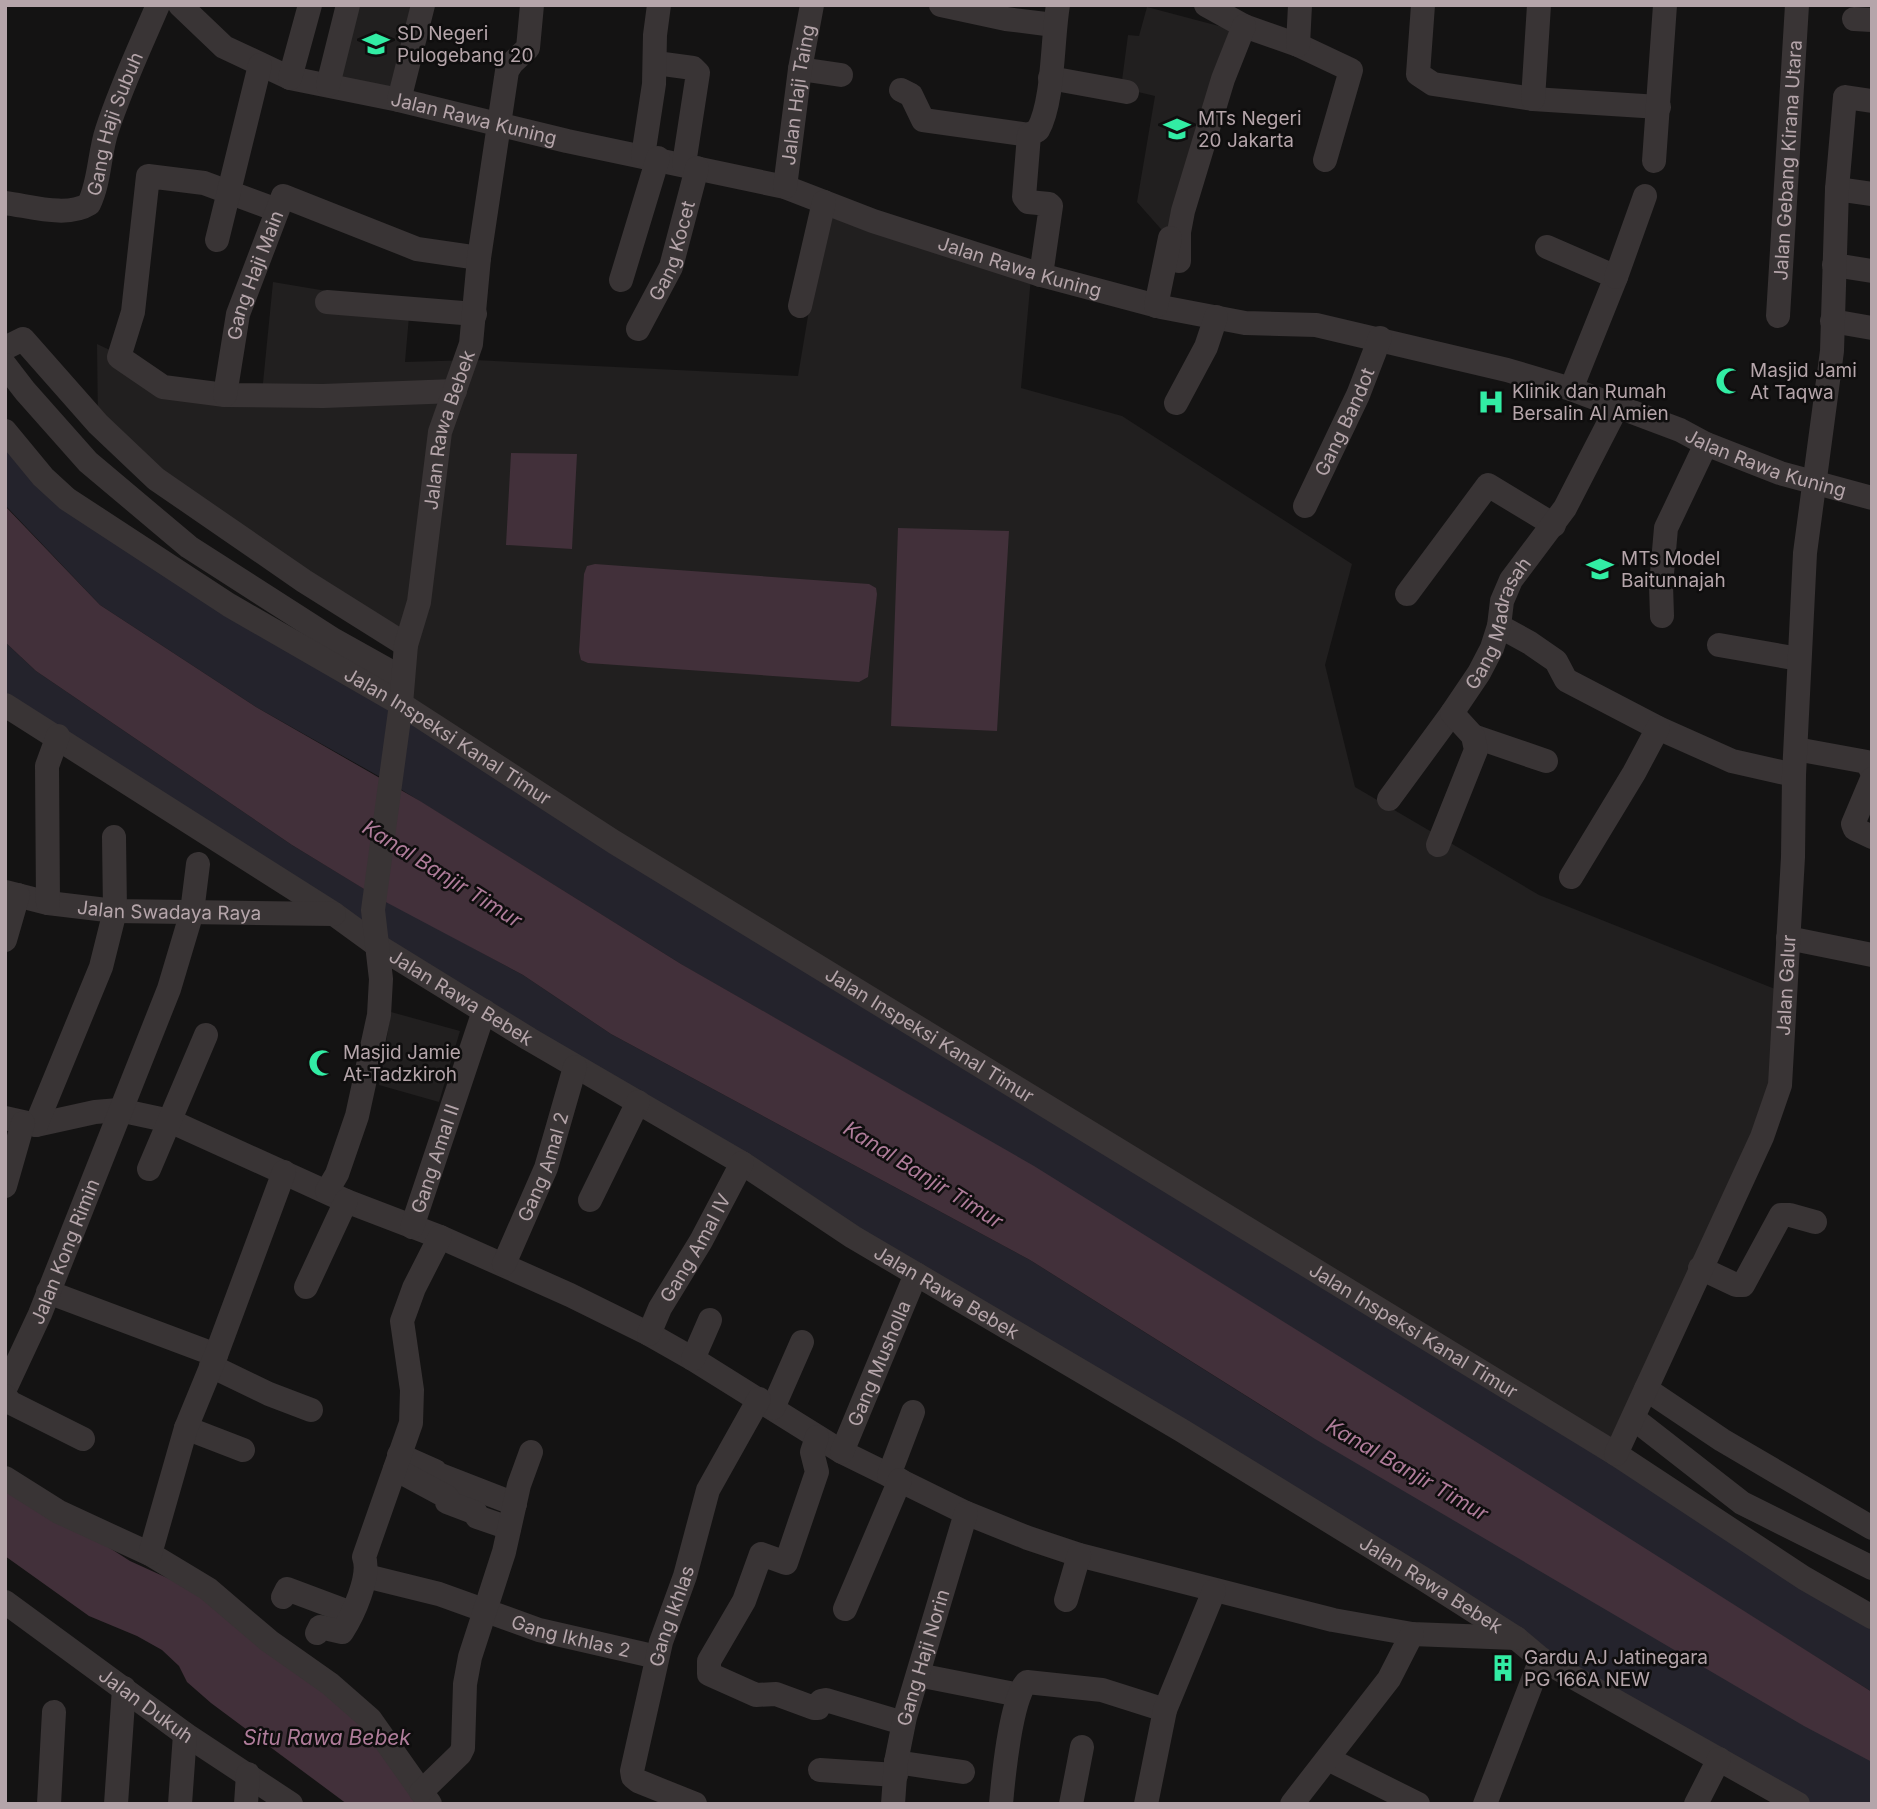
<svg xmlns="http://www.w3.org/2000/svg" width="1877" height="1809" font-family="Inter,sans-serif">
	<rect width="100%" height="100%" fill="#141313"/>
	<path fill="#211f1f" d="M350,5H419L398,93L333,82Z
		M1147,7L1234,30L1168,237L1137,202L1155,96L1121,88L1128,35L1139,36Z
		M827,202L1031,277L1021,388L1122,416L1352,564L1325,665L1355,787L1539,895L1775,989L1776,1065L1738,1170L1608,1443L401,704L406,645L98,424L97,344L183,384L262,393L273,282L410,305L405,362L474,360L798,376Z
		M391,1012L460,1031L439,1102L379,1085Z"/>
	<path fill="#24232c" d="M5,428L47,480L1872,1617V1692L1173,1253L946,1116L684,966L389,782L256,707L100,605L5,505Z
		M5,642L36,671L292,845L366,890L523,975L611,1034L1030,1260L1302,1431L1872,1760V1804H1798L5,705Z"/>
	<path fill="#42303a" d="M511,453L577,454L572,549L506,545Z
		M5,506L100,605L256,707L420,801L681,964L1034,1166L1542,1483L1872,1692V1762L1804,1726L1315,1439L1030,1260L611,1034L523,975L382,900L292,845L36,671L5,642Z
		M898,528L1009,531L997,731L891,726Z
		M595,564L869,584L876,588L877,594L868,677L859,682L588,663L581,660L579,652L584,574L587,566Z
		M5,1481L130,1561L220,1602L359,1710L424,1804H347L211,1703L187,1682L179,1666L162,1650L137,1636L89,1616L5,1556Z"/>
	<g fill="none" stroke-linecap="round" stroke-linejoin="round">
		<g stroke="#393435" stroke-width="24">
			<path id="s1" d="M180,5L224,47L290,78L399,100L567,141L785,187L873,221L1041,275L1161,307L1245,323L1316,325L1507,370L1571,389L1680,430L1706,444L1780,473L1872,498"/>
			<path d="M941,5L1006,19L1054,25"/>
			<path d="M1206,5L1244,26L1298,45L1351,70L1325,160"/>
			<path d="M1423,5L1418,74L1433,84L1533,99L1659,107"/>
			<path d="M1854,19L1872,20"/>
			<path d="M1298,45L1300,5"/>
			<path d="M656,63L693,68L698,73L684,164"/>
			<path d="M800,69L841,75"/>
			<path d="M290,78L310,5"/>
			<path d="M1050,78L1127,92"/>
			<path d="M328,85L348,5"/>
			<path d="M901,90L911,95L923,120L1029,135"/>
			<path d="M1533,99L1539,5"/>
			<path d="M399,100L423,5"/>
			<path d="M643,156L654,84L655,35L659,5"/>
			<path d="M1654,161L1665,5"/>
			<path id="s2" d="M785,187L800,69L812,5"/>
			<path d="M1837,189L1872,194"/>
			<path id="s3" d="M5,203C30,206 67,218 89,204C100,181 99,154 107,130C121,87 140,47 158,5"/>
			<path d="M277,210L204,183L148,176L133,312L119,357L163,387L225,395L323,396L455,391"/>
			<path d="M217,240L260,65"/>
			<path d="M1547,247L1616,277L1571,389"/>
			<path d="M1179,261V232L1183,211L1223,79L1244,26"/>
			<path d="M1834,265L1872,271"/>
			<path d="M1041,275L1051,206L1049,204L1028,202L1024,197L1029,135L1038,130C1054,101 1052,40 1058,5"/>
			<path d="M1616,277L1645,196"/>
			<path d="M621,280L658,158"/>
			<path d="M327,302L475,314"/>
			<path d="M800,306L824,202"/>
			<path d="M1156,306L1170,238"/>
			<path id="s4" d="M1778,316L1797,5"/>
			<path d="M1832,321L1872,328"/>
			<path id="s5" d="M638,329L671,267L697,168"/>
			<path d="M5,348L23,339L98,424L156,479L304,581L406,645"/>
			<path d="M5,365L25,391L88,462L189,547L334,640L402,678"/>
			<path id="s6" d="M225,395L238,314L283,196L417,249L479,258"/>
			<path d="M1176,403L1206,347L1216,317"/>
			<path id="s7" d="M5,431L43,477L67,499L229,605L401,704L614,842L1616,1454L1804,1578L1872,1617"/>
			<path id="s8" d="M1305,506L1358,395L1380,338"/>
			<path d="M1407,594L1488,485L1554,525"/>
			<path d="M1662,616L1661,585L1666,528L1706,444"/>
			<path d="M1499,626L1530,643L1556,661L1566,680L1658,728L1732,761L1794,775"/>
			<path d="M1719,645L1799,659"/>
			<path id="s9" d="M5,705L334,914L378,946L529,1039L742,1163L853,1237L1181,1430L1422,1578L1516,1638L1541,1659L1798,1804"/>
			<path d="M1473,736L1546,761"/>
			<path d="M1796,749L1867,762L1872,772"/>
			<path d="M1872,779L1853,824L1855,829L1872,837"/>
			<path d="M1389,799L1452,713"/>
			<path id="s10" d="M1438,845L1476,750L1473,736L1452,713L1479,673L1492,648L1499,626L1502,601L1511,580L1565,508L1617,407"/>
			<path d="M1571,877L1634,773L1658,728"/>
			<path id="s11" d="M5,892L48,903L115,911L334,914"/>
			<path d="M48,903L47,766L58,736"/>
			<path d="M1788,938L1872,955"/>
			<path d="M5,940L18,895"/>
			<path d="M5,1118L36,1125L95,1112L119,1110L170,1121L346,1201L440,1237L570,1295L649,1334L693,1359L842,1452L966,1513L1028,1538L1079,1555L1333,1620L1412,1634L1516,1638"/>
			<path d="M36,1125L101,967L115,911L114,837"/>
			<path d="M149,1169L206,1035"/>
			<path d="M5,1186L23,1123"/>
			<path id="s12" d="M327,1191L337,1174L357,1116L379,1015L381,979L373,910L401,704L406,645L419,602L440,432L471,344L479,258L507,71L512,63L528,48L532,5"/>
			<path d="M590,1200L638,1102"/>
			<path id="s13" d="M412,1227L484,1011"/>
			<path id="s14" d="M504,1264L546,1168L575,1067"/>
			<path d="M1700,1268L1736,1285H1743L1781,1215H1790L1815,1222"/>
			<path d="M306,1287L346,1201"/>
			<path d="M48,1292L216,1355"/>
			<path id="s15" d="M649,1334L660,1308L701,1241L742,1163"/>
			<path d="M693,1359L710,1320"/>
			<path d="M211,1366L269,1394L311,1410"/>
			<path id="s16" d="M5,1389L40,1314L169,989L192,912L198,864"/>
			<path d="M1646,1389L1722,1440L1872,1528"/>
			<path d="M5,1396L11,1403L83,1439"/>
			<path d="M773,1408L802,1342"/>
			<path d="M1633,1418L1742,1503L1872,1568"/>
			<path d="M186,1428L243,1450"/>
			<path d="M817,1437L812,1452L817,1472L786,1563L761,1554L744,1601L709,1661V1674L756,1695L776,1694L814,1708H818L821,1701L826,1700L903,1723"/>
			<path id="s17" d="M842,1452L916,1274"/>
			<path id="s18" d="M1616,1454L1762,1137L1780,1085L1793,857L1794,775L1805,553L1832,351L1837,189L1845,97L1872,101"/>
			<path d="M399,1455L435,1471V1473L515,1504"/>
			<path d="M395,1469L447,1497V1502L476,1513L477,1517L509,1528"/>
			<path d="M889,1475L913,1412"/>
			<path d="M5,1478L59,1512L150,1554L208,1589L269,1641L330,1684L370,1719L430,1804"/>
			<path d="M150,1554L186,1428L216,1355L284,1172"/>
			<path id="s19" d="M366,1576L439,1594L539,1630L657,1657"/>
			<path d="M283,1597L287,1589L351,1613"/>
			<path d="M1066,1600L1079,1555"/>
			<path id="s20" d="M5,1602L185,1734L291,1804"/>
			<path d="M845,1609L900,1480"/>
			<path d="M317,1633L320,1627L342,1632C353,1615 371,1576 364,1557L411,1423L412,1390L402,1321L414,1288L440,1237"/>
			<path d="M918,1675L1019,1695"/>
			<path d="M1328,1759L1418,1804"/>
			<path d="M896,1762L963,1772"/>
			<path d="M820,1770L896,1775"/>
			<path d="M421,1792L460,1754L463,1748L465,1684L470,1657L504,1552L519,1485L531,1452"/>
			<path d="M49,1804L54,1712"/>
			<path d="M116,1804L124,1688"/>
			<path d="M180,1804L185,1734"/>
			<path d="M246,1804L248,1774"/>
			<path id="s21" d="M695,1804L638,1781L633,1777L632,1771L661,1642L685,1576L708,1490L759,1399"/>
			<path id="s22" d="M893,1804L896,1762L905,1717L966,1513"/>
			<path d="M1001,1804C1003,1781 1011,1696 1027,1682L1102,1690L1165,1710"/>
			<path d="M1071,1804L1082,1747"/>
			<path d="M1146,1804L1165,1710L1214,1591"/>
			<path d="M1292,1804L1389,1679L1412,1634"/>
			<path d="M1485,1804L1541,1659"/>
			<path d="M1696,1804L1719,1759"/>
		</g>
	</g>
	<defs>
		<symbol id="school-bare" viewBox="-9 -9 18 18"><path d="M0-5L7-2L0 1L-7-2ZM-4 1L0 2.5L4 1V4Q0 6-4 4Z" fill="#32eda4" stroke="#0f0e0e" stroke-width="2.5" paint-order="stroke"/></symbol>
		<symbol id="mosque-bare" viewBox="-9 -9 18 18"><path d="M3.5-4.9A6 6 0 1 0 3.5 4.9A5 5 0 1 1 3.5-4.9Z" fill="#32eda4" stroke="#0f0e0e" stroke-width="2.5" paint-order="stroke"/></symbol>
		<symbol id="hospital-bare" viewBox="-9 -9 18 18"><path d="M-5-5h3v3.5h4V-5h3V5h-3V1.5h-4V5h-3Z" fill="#32eda4" stroke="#0f0e0e" stroke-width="2.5" paint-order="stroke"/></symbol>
		<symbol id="building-bare" viewBox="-9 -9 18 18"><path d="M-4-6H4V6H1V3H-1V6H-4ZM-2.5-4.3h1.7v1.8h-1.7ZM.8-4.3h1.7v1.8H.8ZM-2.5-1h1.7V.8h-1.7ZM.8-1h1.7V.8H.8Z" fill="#32eda4" stroke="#0f0e0e" stroke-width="2.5" paint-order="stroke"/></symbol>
	</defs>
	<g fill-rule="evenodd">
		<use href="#school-bare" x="357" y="25" width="38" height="38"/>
		<use href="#school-bare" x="1158" y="110" width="38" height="38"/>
		<use href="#mosque-bare" x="1710" y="362" width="38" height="38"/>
		<use href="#hospital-bare" x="1472" y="383" width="38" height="38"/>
		<use href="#school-bare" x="1581" y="550" width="38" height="38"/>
		<use href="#mosque-bare" x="303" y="1044" width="38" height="38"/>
		<use href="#building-bare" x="1484" y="1649" width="38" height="38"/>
	</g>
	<g text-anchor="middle" stroke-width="5" stroke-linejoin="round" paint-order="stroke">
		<g font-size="19" fill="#b5a5aa" stroke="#0f0e0e" text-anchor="start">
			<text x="397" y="40">SD Negeri<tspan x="397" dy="22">Pulogebang 20</tspan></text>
			<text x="1198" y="125">MTs Negeri<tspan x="1198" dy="22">20 Jakarta</tspan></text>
			<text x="1750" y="377">Masjid Jami<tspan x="1750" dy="22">At Taqwa</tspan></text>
			<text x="1512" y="398">Klinik dan Rumah<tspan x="1512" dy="22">Bersalin Al Amien</tspan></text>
			<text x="1621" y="565">MTs Model<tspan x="1621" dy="22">Baitunnajah</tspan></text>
			<text x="343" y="1059">Masjid Jamie<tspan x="343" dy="22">At-Tadzkiroh</tspan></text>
			<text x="1524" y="1664">Gardu AJ Jatinegara<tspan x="1524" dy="22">PG 166A NEW</tspan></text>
		</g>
		<g font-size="19" fill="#b5a5aa" stroke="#0f0e0e">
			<text dy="7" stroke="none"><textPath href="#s2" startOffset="93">Jalan Haji Taing</textPath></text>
			<text dy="7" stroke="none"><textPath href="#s1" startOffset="322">Jalan Rawa Kuning</textPath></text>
			<text dy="7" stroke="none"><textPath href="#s3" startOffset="170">Gang Haji Subuh</textPath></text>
			<text dy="7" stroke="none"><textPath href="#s4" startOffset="156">Jalan Gebang Kirana Utara</textPath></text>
			<text dy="7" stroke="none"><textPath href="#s5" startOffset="86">Gang Kocet</textPath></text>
			<text dy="7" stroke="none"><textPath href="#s1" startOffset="889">Jalan Rawa Kuning</textPath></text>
			<text dy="7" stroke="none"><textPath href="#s6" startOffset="124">Gang Haji Main</textPath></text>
			<text dy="7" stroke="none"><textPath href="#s8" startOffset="93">Gang Bandot</textPath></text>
			<text dy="7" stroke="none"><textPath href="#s12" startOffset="777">Jalan Rawa Bebek</textPath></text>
			<text dy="7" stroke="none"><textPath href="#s1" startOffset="1664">Jalan Rawa Kuning</textPath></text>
			<text dy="7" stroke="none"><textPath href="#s10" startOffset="250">Gang Madrasah</textPath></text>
			<text dy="7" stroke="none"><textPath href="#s7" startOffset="541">Jalan Inspeksi Kanal Timur</textPath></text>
			<text dy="7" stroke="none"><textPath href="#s11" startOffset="166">Jalan Swadaya Raya</textPath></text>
			<text dy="7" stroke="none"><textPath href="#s18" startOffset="504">Jalan Galur</textPath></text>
			<text dy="7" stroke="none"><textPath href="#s9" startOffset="542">Jalan Rawa Bebek</textPath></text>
			<text dy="7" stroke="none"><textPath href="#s7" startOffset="1108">Jalan Inspeksi Kanal Timur</textPath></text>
			<text dy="7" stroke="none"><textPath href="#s13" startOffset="72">Gang Amal II</textPath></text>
			<text dy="7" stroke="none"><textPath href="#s14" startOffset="105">Gang Amal 2</textPath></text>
			<text dy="7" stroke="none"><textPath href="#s15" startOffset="98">Gang Amal IV</textPath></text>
			<text dy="7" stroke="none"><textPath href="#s16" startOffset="150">Jalan Kong Rimin</textPath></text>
			<text dy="7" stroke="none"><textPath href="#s9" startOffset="1110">Jalan Rawa Bebek</textPath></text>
			<text dy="7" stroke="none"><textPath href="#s7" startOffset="1675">Jalan Inspeksi Kanal Timur</textPath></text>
			<text dy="7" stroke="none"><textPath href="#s17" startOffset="96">Gang Musholla</textPath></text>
			<text dy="7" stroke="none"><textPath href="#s9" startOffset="1676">Jalan Rawa Bebek</textPath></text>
			<text dy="7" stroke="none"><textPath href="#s21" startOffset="234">Gang Ikhlas</textPath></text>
			<text dy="7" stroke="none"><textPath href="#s19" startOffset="214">Gang Ikhlas 2</textPath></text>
			<text dy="7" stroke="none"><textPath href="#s22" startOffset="150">Gang Haji Norin</textPath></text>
			<text dy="7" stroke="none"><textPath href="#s20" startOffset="175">Jalan Dukuh</textPath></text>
		</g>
		<g font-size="21" font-style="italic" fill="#af7c9a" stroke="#0f0e0e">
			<text transform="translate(442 874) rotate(32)" y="7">Kanal Banjir Timur</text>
			<text transform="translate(923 1175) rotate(32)" y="7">Kanal Banjir Timur</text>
			<text transform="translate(1407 1470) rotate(30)" y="7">Kanal Banjir Timur</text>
			<text x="327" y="1745">Situ Rawa Bebek</text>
		</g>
	</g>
	<rect width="1877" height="1809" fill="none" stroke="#b5a5aa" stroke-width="14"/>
</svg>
